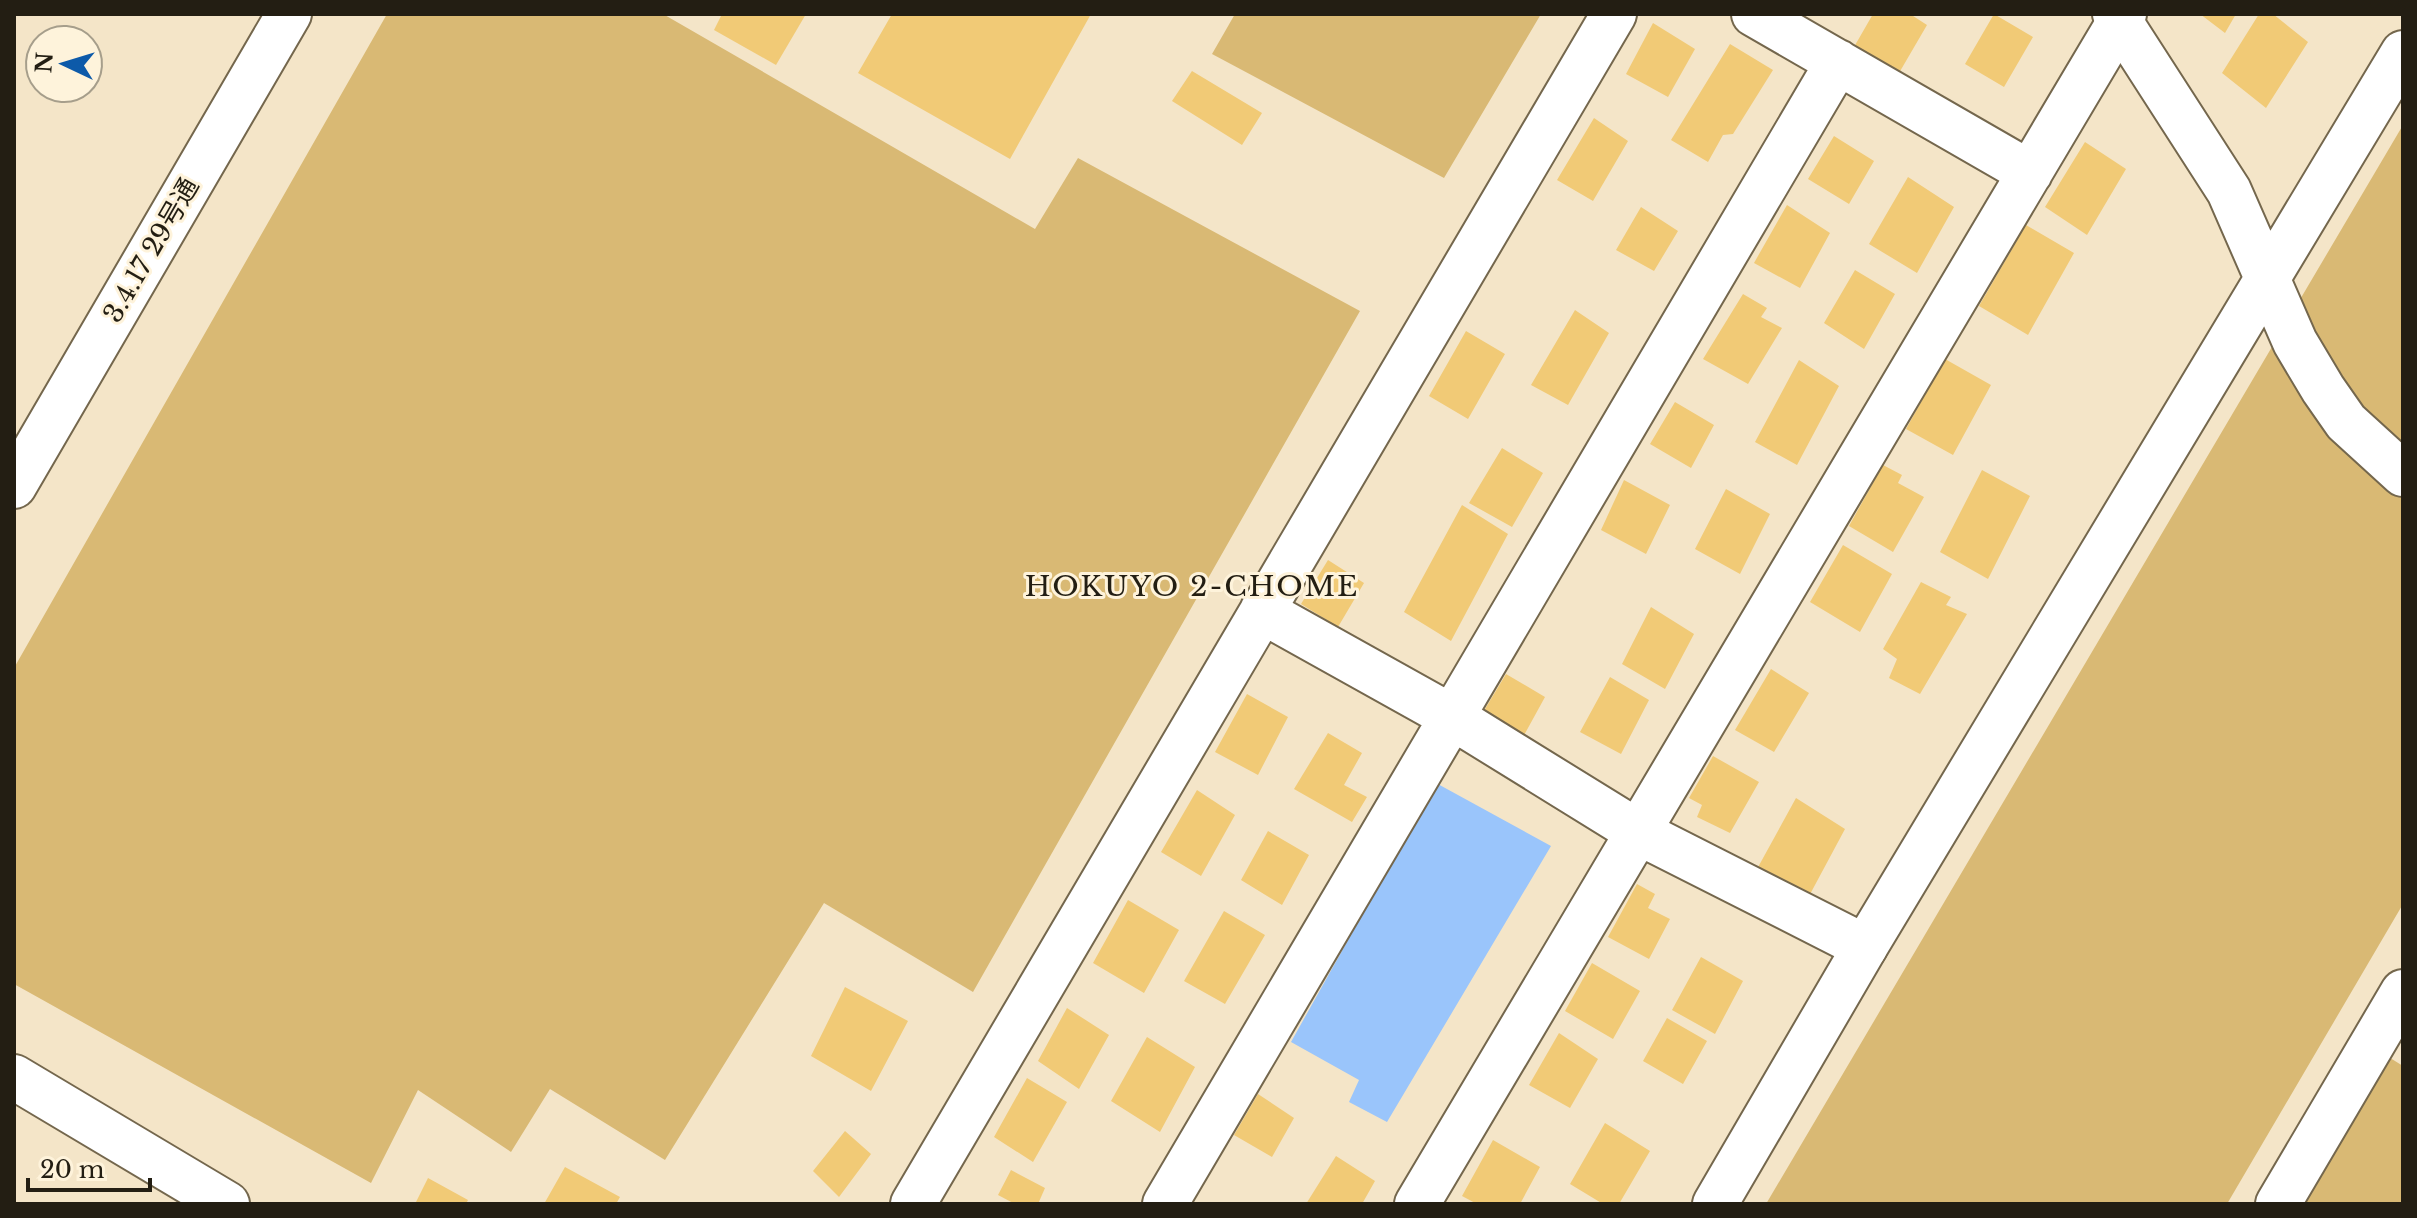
<svg xmlns="http://www.w3.org/2000/svg" width="2417" height="1218" font-family="'Libre Baskerville','Noto Sans JP',serif">
	<rect width="100%" height="100%" fill="#f4e5c8"/>
	<path fill="#d9b974" d="M387,14H663L1035,229L1078,158L1360,311L973,992L824,903L665,1160L550,1089L511,1152L418,1090L371,1183L14,984V668Z
		M1235,14H1541L1444,178L1212,54Z
		M2403,125V904L2227,1204H1766Z
		M2387,1056L2403,1066V1204H2304Z"/>
	<path fill="#9ac5fb" d="M1436,783L1551,846L1387,1122L1349,1102L1359,1080L1291,1042Z"/>
	<path fill="#f1ca76" d="M722,14H806L776,65L714,30Z
		M892,14H1091L1010,159L858,73Z
		M1873,14H1910L1927,25L1899,73L1854,47Z
		M1994,14L2033,37L2004,87L1965,64Z
		M2200,14H2236L2225,33Z
		M2259,14H2273L2308,42L2266,108L2222,73Z
		M1653,23L1695,49L1668,97L1626,74Z
		M1730,44L1773,70L1733,134L1723,135L1708,162L1671,140Z
		M1192,71L1262,113L1242,145L1172,101Z
		M1594,118L1628,141L1593,201L1557,180Z
		M1834,136L1874,161L1849,204L1808,179Z
		M2085,142L2126,169L2087,235L2045,207Z
		M1908,177L1954,207L1917,273L1869,244Z
		M1787,205L1830,233L1800,288L1754,263Z
		M1641,207L1678,231L1654,271L1616,250Z
		M2026,225L2074,253L2028,335L1979,306Z
		M1855,270L1895,294L1864,349L1824,323Z
		M1743,294L1767,308L1761,317L1782,328L1748,384L1703,359Z
		M1575,310L1609,333L1568,405L1531,385Z
		M1466,331L1505,354L1468,419L1429,396Z
		M1945,359L1991,385L1953,455L1906,429Z
		M1799,360L1839,386L1797,465L1755,442Z
		M1675,402L1714,425L1691,468L1650,444Z
		M1502,448L1543,473L1512,527L1469,503Z
		M1883,465L1902,475L1898,483L1924,497L1893,552L1849,526Z
		M1982,470L2030,496L1988,579L1940,552Z
		M1624,480L1670,505L1646,554L1601,530Z
		M1726,489L1770,514L1740,574L1695,549Z
		M1462,505L1508,534L1451,641L1404,612Z
		M1843,545L1892,574L1860,632L1810,602Z
		M1328,560L1364,583L1338,627L1301,604Z
		M1921,582L1951,597L1946,605L1967,614L1920,694L1889,678L1897,659L1883,649Z
		M1651,607L1694,634L1665,689L1622,664Z
		M1771,669L1809,693L1774,752L1735,730Z
		M1506,674L1545,697L1523,737L1482,714Z
		M1610,677L1649,700L1621,754L1580,732Z
		M1247,694L1288,717L1258,775L1215,752Z
		M1328,733L1362,753L1344,785L1367,797L1352,822L1294,789Z
		M1713,756L1759,782L1730,833L1697,817L1702,805L1689,798Z
		M1197,790L1235,815L1201,876L1161,852Z
		M1796,798L1845,829L1808,898L1757,869Z
		M1268,831L1309,855L1282,905L1241,880Z
		M1637,884L1655,894L1648,908L1670,919L1649,959L1608,937Z
		M1128,900L1179,930L1144,993L1093,963Z
		M1224,911L1265,935L1225,1004L1184,981Z
		M1701,957L1743,981L1715,1034L1672,1010Z
		M1592,963L1640,991L1613,1039L1565,1011Z
		M845,987L908,1021L871,1091L811,1056Z
		M1067,1008L1109,1035L1079,1089L1038,1061Z
		M1667,1018L1707,1041L1683,1084L1643,1061Z
		M1559,1033L1598,1059L1570,1108L1529,1085Z
		M1147,1037L1195,1067L1160,1132L1111,1101Z
		M1027,1078L1067,1102L1033,1162L994,1137Z
		M1258,1094L1294,1118L1272,1157L1234,1135Z
		M1605,1123L1650,1151L1619,1204H1603L1570,1184Z
		M845,1131L871,1154L839,1197L813,1171Z
		M1493,1140L1540,1167L1520,1204H1477L1462,1196Z
		M1336,1156L1375,1181L1362,1204H1306Z
		M565,1167L620,1197L616,1204H544Z
		M1011,1170L1045,1188L1038,1204H1015L998,1195Z
		M428,1178L468,1200L466,1204H415Z"/>
	<g fill="none" stroke-linecap="round" stroke-linejoin="round">
		<defs>
			<path id="street" d="M1754,14L2030,173
				M1262,611L1452,717L1638,832L1865,947
				M913,1204L1614,14
				M1165,1204L1838,62
				M1417,1204L2124,14
				M2278,1204L2403,992"/>
			<path id="secondary" d="M2115,14L2229,191L2295,342L2323,389L2346,422L2403,474
				M14,486L289,14
				M14,1077L227,1204
				M1715,1204L1865,947L2403,53"/>
		</defs>
		<use href="#street" stroke="#74674d" stroke-width="48"/>
		<use href="#secondary" stroke="#74674d" stroke-width="48"/>
		<use href="#street" stroke="#fff" stroke-width="44"/>
		<use href="#secondary" stroke="#fff" stroke-width="44"/>
	</g>
	<g text-anchor="middle" stroke-width="6" stroke-linejoin="round" paint-order="stroke">
		<g font-size="26" fill="#231e13" stroke="#fef3db">
			<text transform="translate(151 250) rotate(-60)" y="9">3.4.17 29号通</text>
		</g>
		<g font-size="28" letter-spacing="2" fill="#231e13" stroke="#fef3db">
			<text x="1192" y="596">HOKUYO 2-CHOME</text>
		</g>
	</g>
	<rect width="2417" height="1218" fill="none" stroke="#231e13" stroke-width="32"/>
	<g transform="translate(64 64) rotate(274)"><circle r="38" fill="#fef3db" stroke="#a69e8b" stroke-width="2"/>
	<path d="M0-6L14 30L0 20L-14 30Z" fill="#0d5aa9"/>
	<text y="-12" font-size="22" font-weight="bold" text-anchor="middle" fill="#231e13">N</text>
	</g>
	<path d="M28 1178v12h122v-12" fill="none" stroke="#231e13" stroke-width="4"/>
	<text x="40" y="1178" font-size="24" fill="#231e13" stroke="#fef3db" stroke-width="6" paint-order="stroke">20 m</text>
</svg>
